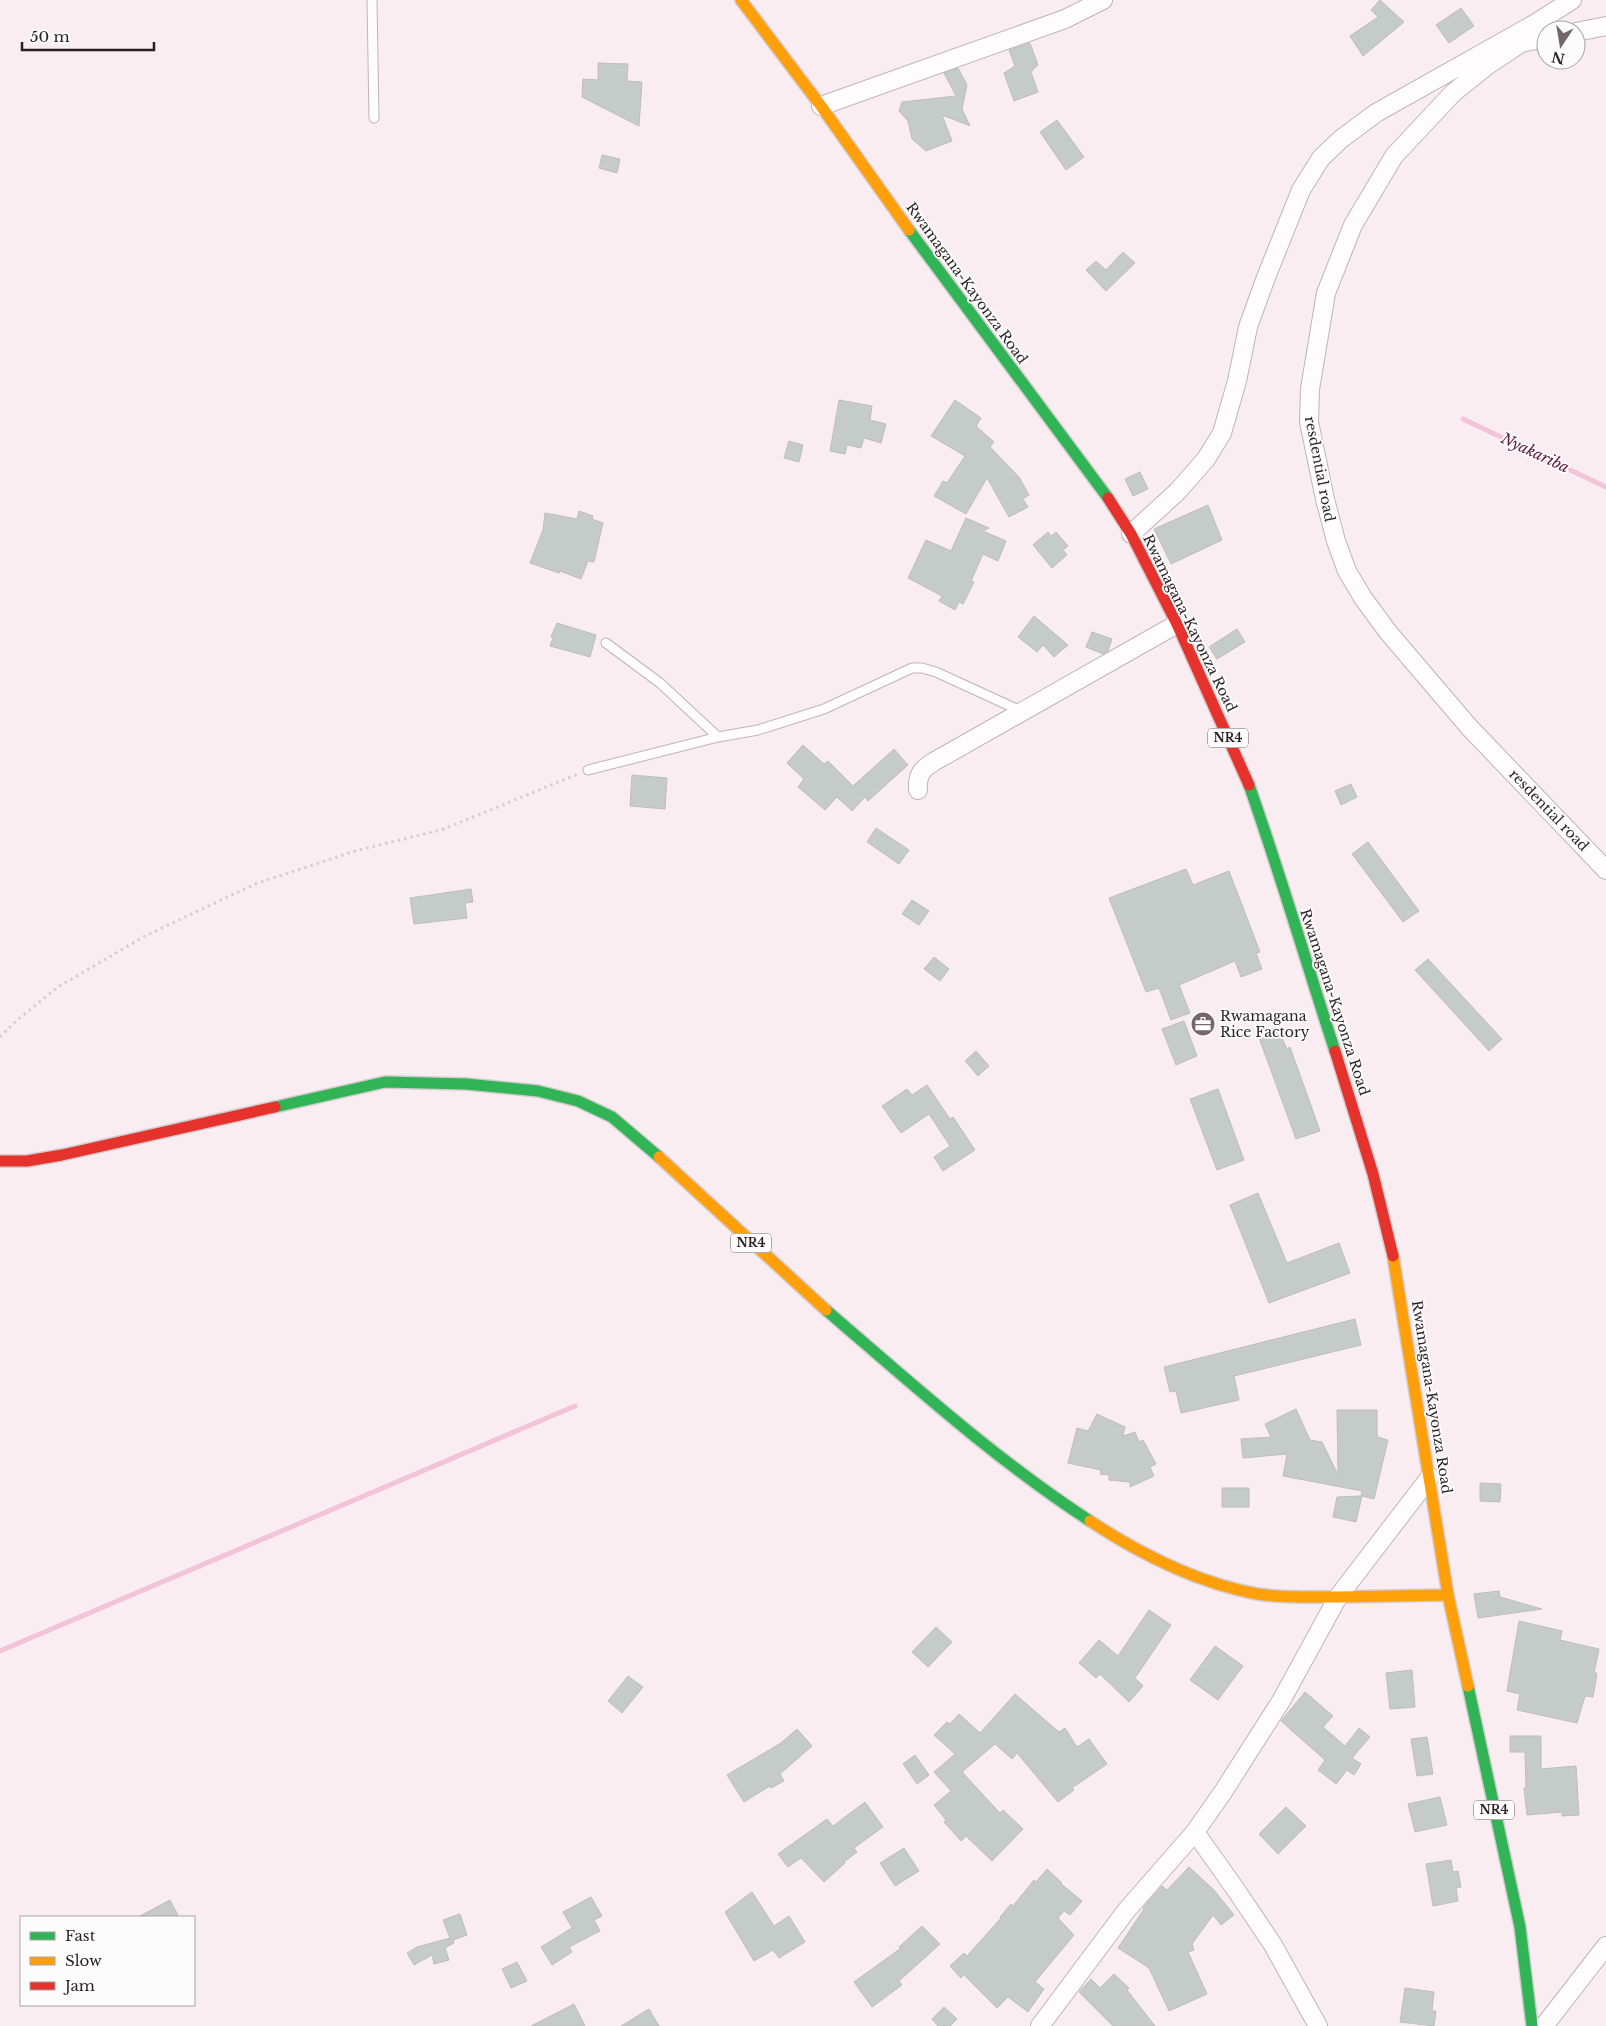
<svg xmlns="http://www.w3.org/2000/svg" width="1606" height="2026" font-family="'Libre Baskerville',serif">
	<rect width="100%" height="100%" fill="#f9edf1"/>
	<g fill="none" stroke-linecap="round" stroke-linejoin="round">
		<path stroke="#f3c3d6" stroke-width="5" d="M1463,419L1606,487
			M0,1651L575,1406"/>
	</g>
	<path fill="#c4cbc8" stroke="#bdbebd" d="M1380,0L1404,22L1363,56L1350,36L1378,17L1371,10Z
		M1461,8L1474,26L1449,43L1436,25Z
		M1030,43L1038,65L1031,72L1038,92L1014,101L1004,73L1015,66L1009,50Z
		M598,63L628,64L627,81L642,82L639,126L582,97L583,79L598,80Z
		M958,68L967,85L962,109L970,126L942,115L952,141L926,151L912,139L908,121L899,111L902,102L956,96L944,73Z
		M1057,120L1084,157L1066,170L1040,132Z
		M602,155L620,159L617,173L599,168Z
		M1123,252L1135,263L1106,291L1086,270L1096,261L1106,270Z
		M839,400L872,406L870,420L886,424L881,443L864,438L861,448L847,445L845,454L830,451Z
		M955,400L981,418L976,426L994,442L990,447L1019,477L1029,495L1023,499L1028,507L1009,517L987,478L966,514L934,496L943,481L947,483L965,456L931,436Z
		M789,441L803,445L799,462L784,458Z
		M1140,472L1148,489L1133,496L1125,479Z
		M1208,505L1222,540L1171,564L1154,529Z
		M579,511L593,516L592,519L603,523L594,562L588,561L581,579L560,571L559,573L530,563L543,530L545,513L577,519Z
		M966,518L989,528L983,531L1006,541L998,561L983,554L971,581L974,582L963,604L959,602L955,610L939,601L942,596L908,578L926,540L951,551Z
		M1048,532L1051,536L1056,532L1068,546L1063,550L1067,555L1052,568L1033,545Z
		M1034,616L1068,645L1054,657L1043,645L1037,652L1018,637Z
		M557,623L596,635L590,657L550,646L553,638L551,637Z
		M1237,629L1245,642L1217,659L1209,647Z
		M1092,632L1112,639L1108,651L1103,654L1086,647Z
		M803,745L824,764L828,761L853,786L894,749L908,765L868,801L865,797L852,811L837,797L825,810L798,787L804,779L787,763Z
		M632,775L667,778L665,809L630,806Z
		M1351,784L1357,797L1341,805L1335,791Z
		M876,828L909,850L899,864L867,842Z
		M1368,842L1419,911L1403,922L1352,854Z
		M1186,869L1193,885L1229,871L1260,952L1256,953L1262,969L1241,977L1235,961L1179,985L1190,1013L1171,1020L1159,988L1146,992L1109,898Z
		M471,889L473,902L465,903L467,918L414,924L410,898Z
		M912,900L929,911L919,925L902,914Z
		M934,957L949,969L940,981L924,969Z
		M1428,959L1502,1039L1489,1051L1415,970Z
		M1184,1021L1197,1056L1176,1065L1162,1029Z
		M1277,1027L1287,1049L1290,1047L1320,1131L1296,1139L1258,1035Z
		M976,1051L989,1066L978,1076L965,1061Z
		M927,1085L950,1119L953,1117L975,1150L943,1171L934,1157L950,1146L929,1114L901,1133L882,1106L907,1089L912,1095Z
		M1218,1089L1244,1160L1217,1170L1190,1099Z
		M1258,1193L1287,1263L1339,1243L1350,1273L1269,1303L1230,1205Z
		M1355,1319L1361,1345L1234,1376L1239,1400L1181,1413L1176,1391L1170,1392L1164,1367Z
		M1296,1409L1310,1440L1322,1442L1338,1475L1337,1410H1377V1437L1388,1440L1374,1499L1362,1496L1356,1522L1333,1517L1337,1497L1361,1496L1362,1491L1283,1476L1287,1454L1243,1458L1241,1439L1271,1437L1265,1424Z
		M1097,1414L1125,1427L1123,1436L1135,1432L1139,1442L1143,1440L1156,1464L1150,1467L1154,1476L1130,1487V1482L1109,1480V1475L1100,1474L1101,1470L1068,1463L1077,1428L1088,1431Z
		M1480,1483L1501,1484L1500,1502L1480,1501Z
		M1222,1488H1249V1507H1222Z
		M1499,1591L1500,1597L1542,1609L1478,1618L1474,1594Z
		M1149,1610L1171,1625L1135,1678L1143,1686L1129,1702L1100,1674L1096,1678L1079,1663L1099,1640L1118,1656Z
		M1519,1621L1562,1631L1560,1640L1599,1649L1594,1673H1597L1593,1697L1585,1696L1577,1723L1517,1710L1520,1694L1507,1691Z
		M936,1627L952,1642L928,1667L912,1652Z
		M1215,1646L1243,1666L1218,1700L1190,1680Z
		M1412,1670L1415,1707L1390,1709L1386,1673Z
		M628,1676L643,1687L622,1713L608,1701Z
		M1305,1692L1333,1716L1323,1727L1345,1746L1359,1728L1370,1737L1352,1758L1361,1764L1354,1775L1347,1770L1336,1784L1318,1770L1325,1760L1281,1721Z
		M1015,1694L1059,1732L1065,1728L1077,1747L1089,1739L1107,1764L1072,1788L1074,1790L1058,1802L1017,1753L1012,1759L995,1744L962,1772L1000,1813L1003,1810L1023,1829L992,1861L966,1836L961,1841L944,1822L946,1820L934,1805L951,1791L934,1772L955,1754L934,1735L947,1722L950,1724L959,1714L980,1733Z
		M797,1729L812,1746L780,1774L784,1781L771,1788L770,1786L744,1802L727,1775L781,1743Z
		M1510,1736H1541V1769L1576,1766L1579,1815L1562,1816V1812L1527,1815L1524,1788H1526L1525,1752H1510Z
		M1427,1737L1433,1774L1417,1776L1411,1739Z
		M915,1755L929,1775L917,1784L903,1764Z
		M1440,1797L1447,1825L1415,1832L1408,1804Z
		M865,1802L883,1827L854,1848L857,1852L844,1862L845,1863L824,1882L801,1858L788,1867L778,1854L827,1819L833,1826Z
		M1286,1807L1306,1826L1278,1854L1259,1834Z
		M904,1848L919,1871L895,1886L880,1863Z
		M1451,1860L1453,1872L1458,1871L1461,1887L1456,1888L1458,1901L1433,1906L1426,1864Z
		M1189,1867L1214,1890L1234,1915L1221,1925L1213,1915L1192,1944L1194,1950L1188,1952L1207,1994L1169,2011L1149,1968L1118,1948L1144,1909L1143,1908L1162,1886L1167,1890Z
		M1047,1869L1062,1883L1061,1884L1082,1901L1070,1915L1064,1911L1058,1918L1074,1935L1035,1982L1044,1989L1028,2012L1008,1997L997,2008L964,1975L961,1978L950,1966L964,1953L967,1956L1001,1918L1000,1917L1011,1904L1013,1906L1034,1880L1036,1882Z
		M752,1892L774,1926L789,1916L805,1942L779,1958L773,1950L754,1961L725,1912Z
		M591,1897L602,1916L594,1920L600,1931L569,1947L572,1952L552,1965L541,1947L572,1928L563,1912Z
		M170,1900L179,1917H138Z
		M460,1914L467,1935L453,1940L454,1943L445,1948L449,1960L434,1964L432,1955L414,1965L407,1953L417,1947L450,1938L443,1920Z
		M922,1926L940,1944L899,1981L902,1985L872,2007L854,1982L901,1948L899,1947Z
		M517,1962L527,1981L511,1988L502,1969Z
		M1114,1974L1129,1988L1127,1990L1155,2026H1113L1079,1992L1091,1979L1100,1988Z
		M1405,1988L1434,1992L1432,2011H1436L1434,2026L1400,2022Z
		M574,2004L585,2026H531Z
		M944,2007L957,2019L950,2026H938L932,2019Z
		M649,2009L659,2026H621Z"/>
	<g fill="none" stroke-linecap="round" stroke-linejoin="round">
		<defs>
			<path id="lane" d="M372,0L374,118
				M606,643L660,683L718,737
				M588,770L718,737L758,730L824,709L912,668H922L936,672L1021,711"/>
			<path id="street" d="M1536,23L1521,43L1488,65L1453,93L1394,156L1353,225L1326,293L1310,389L1309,422L1325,499L1336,541L1347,571L1363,598L1388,632L1469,727L1606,870
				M1576,32L1606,26
				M1521,43L1546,38
				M821,106L1065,19L1103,0
				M1131,534L1178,491L1206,459L1222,433L1237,381L1248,327L1265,280L1301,190L1321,158L1341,139L1376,113L1536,23L1572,0
				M918,790C917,774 922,769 935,761L1177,624
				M1195,1832L1236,1890L1273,1945L1318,2026
				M1040,2026L1126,1911L1195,1832L1223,1792L1281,1701L1338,1597L1430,1477
				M1544,2026L1606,1946"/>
			<path id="fast" d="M909,230L1108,498
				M1249,785C1280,873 1306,962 1335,1051
				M275,1107L385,1082L466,1084L538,1091L578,1101L612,1117L659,1157
				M826,1310C911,1383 996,1460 1090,1521
				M1468,1686L1520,1927L1532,2026"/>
			<path id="slow" d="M741,0L821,106L909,230
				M659,1157L826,1310
				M1393,1256L1448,1595L1468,1686
				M1090,1521C1140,1554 1198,1583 1257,1594C1283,1598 1311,1597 1337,1597C1374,1596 1411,1596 1448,1595"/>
			<path id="jam" d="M1108,498L1131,534L1177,624L1249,785
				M1335,1051L1373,1174L1393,1256
				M0,1161H27L62,1155L275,1107"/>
		</defs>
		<use href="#lane" stroke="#c0b4b8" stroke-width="11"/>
		<use href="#street" stroke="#c0b4b8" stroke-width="20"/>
		<use href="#fast" stroke="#d2ccce" stroke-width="14"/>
		<use href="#slow" stroke="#d2ccce" stroke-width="14"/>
		<use href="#jam" stroke="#d2ccce" stroke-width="14"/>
		<path stroke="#d4d0d2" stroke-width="3" stroke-dasharray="2.5 4" stroke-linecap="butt" d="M0,1037L16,1021L58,987L145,936L255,884L355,851L444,829L578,774"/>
		<use href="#lane" stroke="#fefcfd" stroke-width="9"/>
		<use href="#street" stroke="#fefcfd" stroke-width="18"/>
		<use href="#fast" stroke="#30b455" stroke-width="11"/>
		<use href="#slow" stroke="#ff9f0a" stroke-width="11"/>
		<use href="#jam" stroke="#e5322d" stroke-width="11"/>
	</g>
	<defs>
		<symbol id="office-disc" viewBox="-11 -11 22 22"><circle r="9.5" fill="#74676c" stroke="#fcfcfc"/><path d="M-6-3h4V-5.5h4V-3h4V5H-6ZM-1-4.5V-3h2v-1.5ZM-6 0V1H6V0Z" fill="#fff"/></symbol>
	</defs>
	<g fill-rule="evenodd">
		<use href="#office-disc" x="1189" y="1010" width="28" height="28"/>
	</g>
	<g text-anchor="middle" stroke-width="4" stroke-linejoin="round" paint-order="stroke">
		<g fill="#fcfcfc" stroke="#6a6165" stroke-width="1">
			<rect x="1208" y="728.5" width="40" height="19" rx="4"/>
			<rect x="731" y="1233.5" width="40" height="19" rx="4"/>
			<rect x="1474" y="1800.5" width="40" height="19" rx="4"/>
		</g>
		<g font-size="12" font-weight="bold" fill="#2c1f24">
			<text x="1228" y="742">NR4</text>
			<text x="751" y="1247">NR4</text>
			<text x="1494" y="1814">NR4</text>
		</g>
		<g font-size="14" fill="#2c1f24" stroke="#fcfcfc">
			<text transform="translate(967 283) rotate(54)" y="5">Rwamagana-Kayonza Road</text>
			<text transform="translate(1320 469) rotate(79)" y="5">resdential road</text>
			<text transform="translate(1190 623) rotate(64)" y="5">Rwamagana-Kayonza Road</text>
			<text transform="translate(1549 810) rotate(46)" y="5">resdential road</text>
			<text transform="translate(1335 1002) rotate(72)" y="5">Rwamagana-Kayonza Road</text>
			<text transform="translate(1432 1397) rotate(81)" y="5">Rwamagana-Kayonza Road</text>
		</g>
		<g font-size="14" fill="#2c1f24" stroke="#fcfcfc" text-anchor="start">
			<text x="1220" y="1021">Rwamagana<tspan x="1220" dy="16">Rice Factory</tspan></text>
		</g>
		<g font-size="15" font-style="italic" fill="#60183d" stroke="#fcfcfc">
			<text transform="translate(1535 453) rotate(25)" y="5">Nyakariba</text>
		</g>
	</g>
	<rect x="20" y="1916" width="175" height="90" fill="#fcfcfc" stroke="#a9a4a6"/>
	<rect x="30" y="1932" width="25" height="8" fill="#30b455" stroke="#a9a4a6"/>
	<text x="65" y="1941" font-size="15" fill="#2c1f24">Fast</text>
	<rect x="30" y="1957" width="25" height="8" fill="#ff9f0a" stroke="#a9a4a6"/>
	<text x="65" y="1966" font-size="15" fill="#2c1f24">Slow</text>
	<rect x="30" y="1982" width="25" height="8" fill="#e5322d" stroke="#a9a4a6"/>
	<text x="65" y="1991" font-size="15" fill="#2c1f24">Jam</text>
	<g transform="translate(1561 45) rotate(192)"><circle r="24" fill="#fcfcfc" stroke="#a9a4a6"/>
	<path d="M0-4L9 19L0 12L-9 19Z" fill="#74676c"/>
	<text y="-8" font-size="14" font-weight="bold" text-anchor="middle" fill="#2c1f24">N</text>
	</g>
	<path d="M22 42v8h132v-8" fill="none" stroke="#2c1f24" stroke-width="2.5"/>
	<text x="30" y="42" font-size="15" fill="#2c1f24" stroke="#fcfcfc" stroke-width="4" paint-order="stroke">50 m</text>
</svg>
